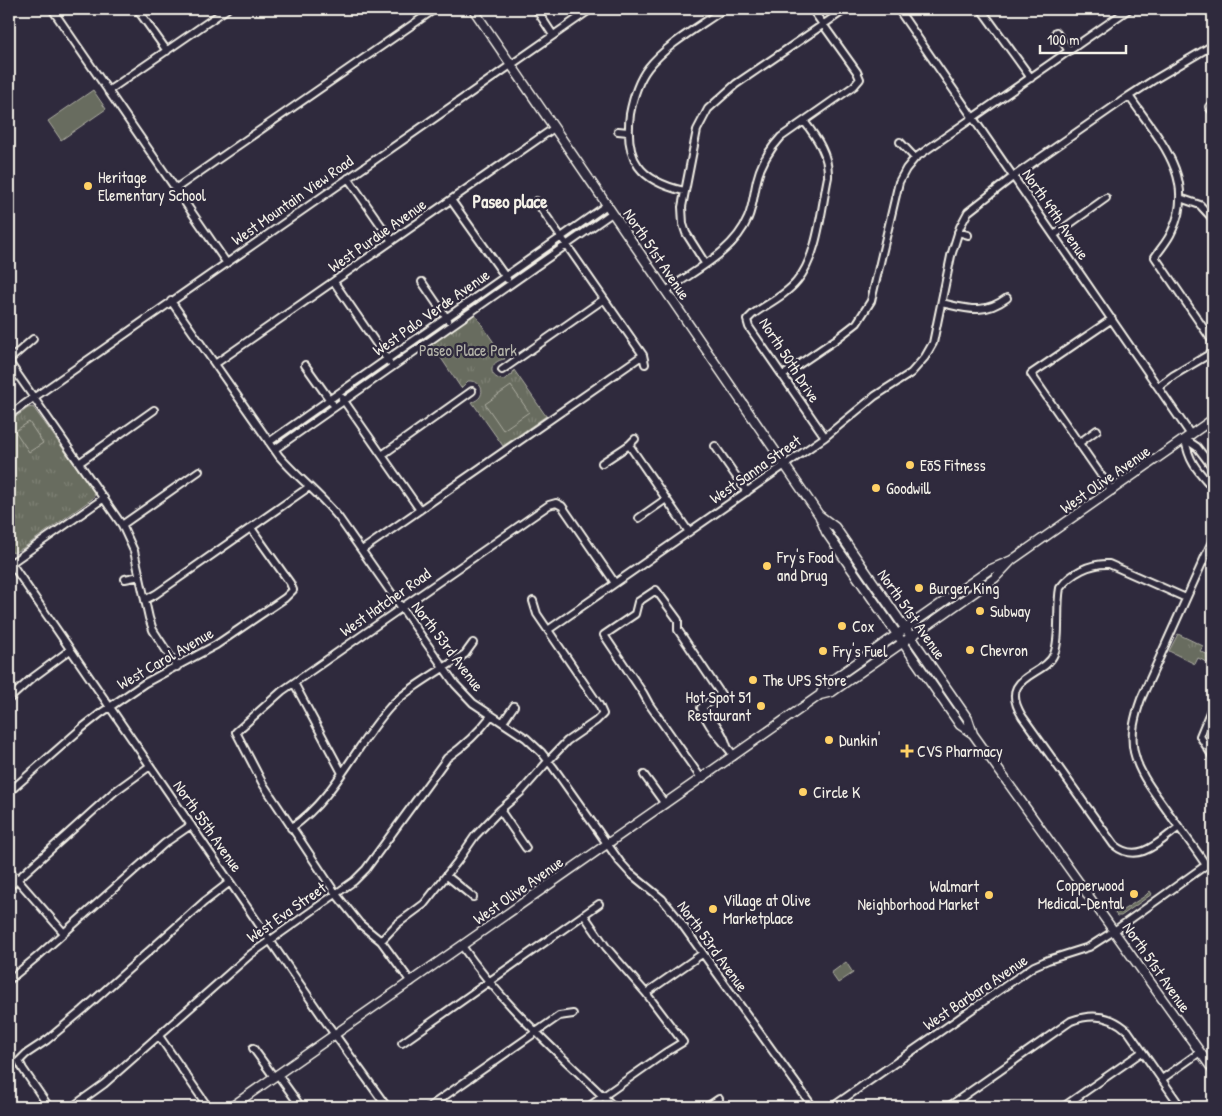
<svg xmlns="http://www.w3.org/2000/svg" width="1222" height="1116" font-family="'Patrick Hand',sans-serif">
	<defs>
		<pattern id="grass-dots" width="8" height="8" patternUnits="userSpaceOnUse" patternTransform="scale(1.25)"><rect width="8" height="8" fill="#686c5e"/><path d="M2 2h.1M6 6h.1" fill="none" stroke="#7e8175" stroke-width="1.8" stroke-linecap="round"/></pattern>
		<pattern id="park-tufts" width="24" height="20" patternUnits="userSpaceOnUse" patternTransform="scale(1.25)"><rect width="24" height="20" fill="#686c5e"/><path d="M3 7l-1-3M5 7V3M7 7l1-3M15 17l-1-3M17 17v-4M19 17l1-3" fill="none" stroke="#7e8175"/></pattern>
	</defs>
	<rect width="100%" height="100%" fill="#2f2a3d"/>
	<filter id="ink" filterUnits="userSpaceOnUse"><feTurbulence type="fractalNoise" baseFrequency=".02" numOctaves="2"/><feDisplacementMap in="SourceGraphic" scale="10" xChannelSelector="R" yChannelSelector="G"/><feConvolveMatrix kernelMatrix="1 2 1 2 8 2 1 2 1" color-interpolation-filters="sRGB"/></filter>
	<g filter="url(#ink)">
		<path fill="url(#grass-dots)" stroke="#aeaea3" d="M1150,891L1152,894L1121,916H1117L1109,904L1115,900L1120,910H1123L1145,896Z"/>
		<path fill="url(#park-tufts)" stroke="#aeaea3" d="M474,313L505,359C489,361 487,377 503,380L512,375L514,370L546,416L503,446L472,402C487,398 484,380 468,381L461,388L431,343Z
			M33,407L93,490L95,495L92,499L23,548L13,553L9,548V422L28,408Z
			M1178,634L1203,646L1200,651L1213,657V665L1198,658L1195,664L1169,651Z
			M846,962L853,973L838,983L831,973Z"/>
		<path fill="#686c5e" stroke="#aeaea3" d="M93,90L106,109L61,140L48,121Z
			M511,386L529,412L503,430L485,404Z
			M29,422L43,443L29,452L15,431Z"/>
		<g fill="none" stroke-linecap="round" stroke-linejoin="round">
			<defs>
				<path id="minor" d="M52,9L226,262
					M137,9L167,51
					M536,9L553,35
					M898,9L1191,435
					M981,9L1031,78
					M1056,32L1069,51
					M108,91L227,9
					M1129,96C1157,137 1198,178 1172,231C1168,241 1160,249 1155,257L1213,342
					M1209,107L1213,112
					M804,121C817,138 829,155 828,177C821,210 818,256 797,281C786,295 767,304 753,314L747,320L749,327L825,437
					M618,131L628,132
					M900,142L915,158
					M348,178L392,241
					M175,189L435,9
					M684,191C640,181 624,160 630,114C633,98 638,81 648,68C668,43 699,27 724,9
					M1180,198L1200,205L1213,219
					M451,200L507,279
					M536,201L643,355L645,364
					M958,232L968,235
					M1054,235L1106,198
					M705,263L686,233L683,224L682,207L697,130L708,109L736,84L846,9
					M334,282L389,362
					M422,282L448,320
					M666,291C695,270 734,252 748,218C753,206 754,193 757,180C761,163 769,150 781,137L854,86L860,79L857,72L812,9
					M171,301L279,456C298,478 321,495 339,518L455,684L473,703L526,738L542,753L553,767L620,862L630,873L662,899L676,916L813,1107
					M942,303C968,309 984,315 1007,298
					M1112,319L1031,374L1112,491
					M9,360L33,339
					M9,362L122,525L134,551L149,618L153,630L177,667
					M215,364L554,128
					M305,365L332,403
					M502,370L604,299
					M782,376L835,340L857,323L871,301L899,182L906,169L915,158L1129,9
					M1158,387L1174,375L1213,352
					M342,398L420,510
					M9,415L591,9
					M1185,439C1189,463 1198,471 1213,488
					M1185,439L1197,447L1213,468
					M269,442L607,205
					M1079,443L1097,430
					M629,445L689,532
					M715,446L747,492
					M275,449L612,213
					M382,455L472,391
					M79,463L154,410
					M602,463L629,445L635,439
					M639,518L666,499
					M122,525L199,471
					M362,550L643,355
					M9,560L328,1025L387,1107
					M11,563L104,498
					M125,579L140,576
					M145,600L156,594L309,487
					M548,630L825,437L875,396L911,373L925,357L933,343L951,256L960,227L968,212L1014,176L1129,96L1152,81L1213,45
					M294,683L342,773
					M9,687L14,694
					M9,699L31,679L70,650
					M1213,705L1200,736L1213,757
					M701,708L721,694L678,630V620L656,590L638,602L635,614L604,635L643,693L649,704L701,778
					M701,708C708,728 722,739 734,756
					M701,708C712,717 723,732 727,746
					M503,722L514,706
					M644,775L665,804
					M9,792L82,728L101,713L145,683L216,645L285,598L293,590L290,583L251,528
					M500,810L526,848
					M1179,827C1159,842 1138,865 1114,845L1022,716C997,675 1045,677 1054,654C1061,637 1056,608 1060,588C1071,573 1090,563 1109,564L1186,598
					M291,828C335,798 355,746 390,707C408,688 443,669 465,654L473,643
					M1208,864L1213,870
					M1206,865C1194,847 1181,830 1168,812C1155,793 1139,775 1134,752C1130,734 1135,716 1141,699L1213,539
					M9,870L64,933
					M447,876L473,897
					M9,887L114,792L150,766
					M584,915L606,947L646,993L683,1042L665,1053L588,1107
					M381,941L397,924L424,904L457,862L475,836L500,810L521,792L549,760L567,741L596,721L603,714L599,705L537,614L533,601
					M462,946C504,1007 561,1055 614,1107
					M9,980L38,956L165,843L191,825
					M411,982L381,941L360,924L336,894L263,784L236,732L282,691L549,505L556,503L562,506L615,583
					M646,993L702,954
					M159,1036L208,1107
					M402,1043L599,904
					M253,1048L274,1077
					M278,1075L301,1107
					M1162,1079L1200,1052
					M49,1107L23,1069L19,1061L26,1054L47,1040L83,1010L204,902L230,882
					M72,1107L104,1084L251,954L354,881L366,869L447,758C464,746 478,733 491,716
					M429,1107L559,1016L573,1014
					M707,1107L719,1099
					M832,1107L1034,966L1048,960L1089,947L1114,931L1213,860
					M948,1107L1071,1021C1092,1013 1111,1015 1128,1031L1181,1107
					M1063,1107L1142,1052"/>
				<path id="major" d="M473,9L819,515L826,532L960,725L973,734L1213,1070
					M819,515L835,527L968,719L973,734
					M820,695L825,685L989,570L1012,560L1213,419
					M231,1107L820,695L832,692L995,578L1012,560"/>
			</defs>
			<use href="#minor" stroke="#f4f1e8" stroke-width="10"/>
			<use href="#major" stroke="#f4f1e8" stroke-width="11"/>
			<use href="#minor" stroke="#2f2a3d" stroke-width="6"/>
			<use href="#major" stroke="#2f2a3d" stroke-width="8"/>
		</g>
	</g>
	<g fill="#ffd166" stroke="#2f2a3d" stroke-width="2">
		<circle cx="88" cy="186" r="5"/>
		<circle cx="910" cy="465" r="5"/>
		<circle cx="876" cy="488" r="5"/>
		<circle cx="767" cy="566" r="5"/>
		<circle cx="919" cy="588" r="5"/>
		<circle cx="980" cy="611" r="5"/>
		<circle cx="842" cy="626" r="5"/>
		<circle cx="970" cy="650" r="5"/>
		<circle cx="823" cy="651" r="5"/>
		<circle cx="753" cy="680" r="5"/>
		<circle cx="761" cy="706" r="5"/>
		<circle cx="829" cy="740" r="5"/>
		<path d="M904.5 743.5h5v5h5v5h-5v5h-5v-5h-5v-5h5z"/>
		<circle cx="803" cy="792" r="5"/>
		<circle cx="1134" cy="894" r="5"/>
		<circle cx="989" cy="895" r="5"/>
		<circle cx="713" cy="909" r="5"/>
	</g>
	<g text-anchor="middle" stroke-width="4.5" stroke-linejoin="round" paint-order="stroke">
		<g font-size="16" fill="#f4f1e8" stroke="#2f2a3d" text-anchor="start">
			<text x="98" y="183">Heritage<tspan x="98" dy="18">Elementary School</tspan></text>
			<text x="920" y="471">EōS Fitness</text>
			<text x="886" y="494">Goodwill</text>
			<text x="777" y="563">Fry's Food<tspan x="777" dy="18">and Drug</tspan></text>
			<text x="929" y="594">Burger King</text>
			<text x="990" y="617">Subway</text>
			<text x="852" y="632">Cox</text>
			<text x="980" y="656">Chevron</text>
			<text x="833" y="657">Fry's Fuel</text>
			<text x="763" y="686">The UPS Store</text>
			<text x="751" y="703" text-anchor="end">Hot Spot 51<tspan x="751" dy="18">Restaurant</tspan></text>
			<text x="839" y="746">Dunkin'</text>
			<text x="917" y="757">CVS Pharmacy</text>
			<text x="813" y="798">Circle K</text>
			<text x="1124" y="891" text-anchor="end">Copperwood<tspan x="1124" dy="18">Medical-Dental</tspan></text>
			<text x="979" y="892" text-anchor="end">Walmart<tspan x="979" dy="18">Neighborhood Market</tspan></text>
			<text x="723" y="906">Village at Olive<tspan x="723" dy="18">Marketplace</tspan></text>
		</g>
		<g font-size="16" fill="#f4f1e8" stroke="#2f2a3d">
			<text transform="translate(292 200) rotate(-35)" y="6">West Mountain View Road</text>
			<text transform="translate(1056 214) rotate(56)" y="6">North 49th Avenue</text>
			<text transform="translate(377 235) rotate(-35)" y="6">West Purdue Avenue</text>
			<text transform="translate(657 254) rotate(56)" y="6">North 51st Avenue</text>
			<text transform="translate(431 312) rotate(-35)" y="6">West Palo Verde Avenue</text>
			<text transform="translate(790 360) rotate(57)" y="6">North 50th Drive</text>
			<text transform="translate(755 469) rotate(-35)" y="6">West Sanna Street</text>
			<text transform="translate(1105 479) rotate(-35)" y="6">West Olive Avenue</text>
			<text transform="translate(385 602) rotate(-35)" y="6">West Hatcher Road</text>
			<text transform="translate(912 614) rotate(55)" y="6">North 51st Avenue</text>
			<text transform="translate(448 646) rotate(53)" y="6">North 53rd Avenue</text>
			<text transform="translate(165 658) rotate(-30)" y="6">West Carol Avenue</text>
			<text transform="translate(208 826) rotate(55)" y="6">North 55th Avenue</text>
			<text transform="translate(518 890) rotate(-35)" y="6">West Olive Avenue</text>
			<text transform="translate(286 912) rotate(-35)" y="6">West Eva Street</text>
			<text transform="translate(713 946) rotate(54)" y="6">North 53rd Avenue</text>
			<text transform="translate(1157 967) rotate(55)" y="6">North 51st Avenue</text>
			<text transform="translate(975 992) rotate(-34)" y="6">West Barbara Avenue</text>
		</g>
		<g font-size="16" fill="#b5b5aa" stroke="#2f2a3d">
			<text x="468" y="356">Paseo Place Park</text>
		</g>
		<g font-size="18" font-weight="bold" fill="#f4f1e8" stroke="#2f2a3d">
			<text x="510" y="208">Paseo place</text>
		</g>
	</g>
	<rect width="1222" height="1116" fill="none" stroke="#2f2a3d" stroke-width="30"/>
	<rect x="15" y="15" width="1192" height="1086" fill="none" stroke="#f4f1e8" stroke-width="2" filter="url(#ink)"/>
	<path d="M1040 45v8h86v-8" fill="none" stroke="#f4f1e8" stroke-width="2.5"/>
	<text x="1047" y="45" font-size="15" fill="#f4f1e8" stroke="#2f2a3d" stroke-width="4" paint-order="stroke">100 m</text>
</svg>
